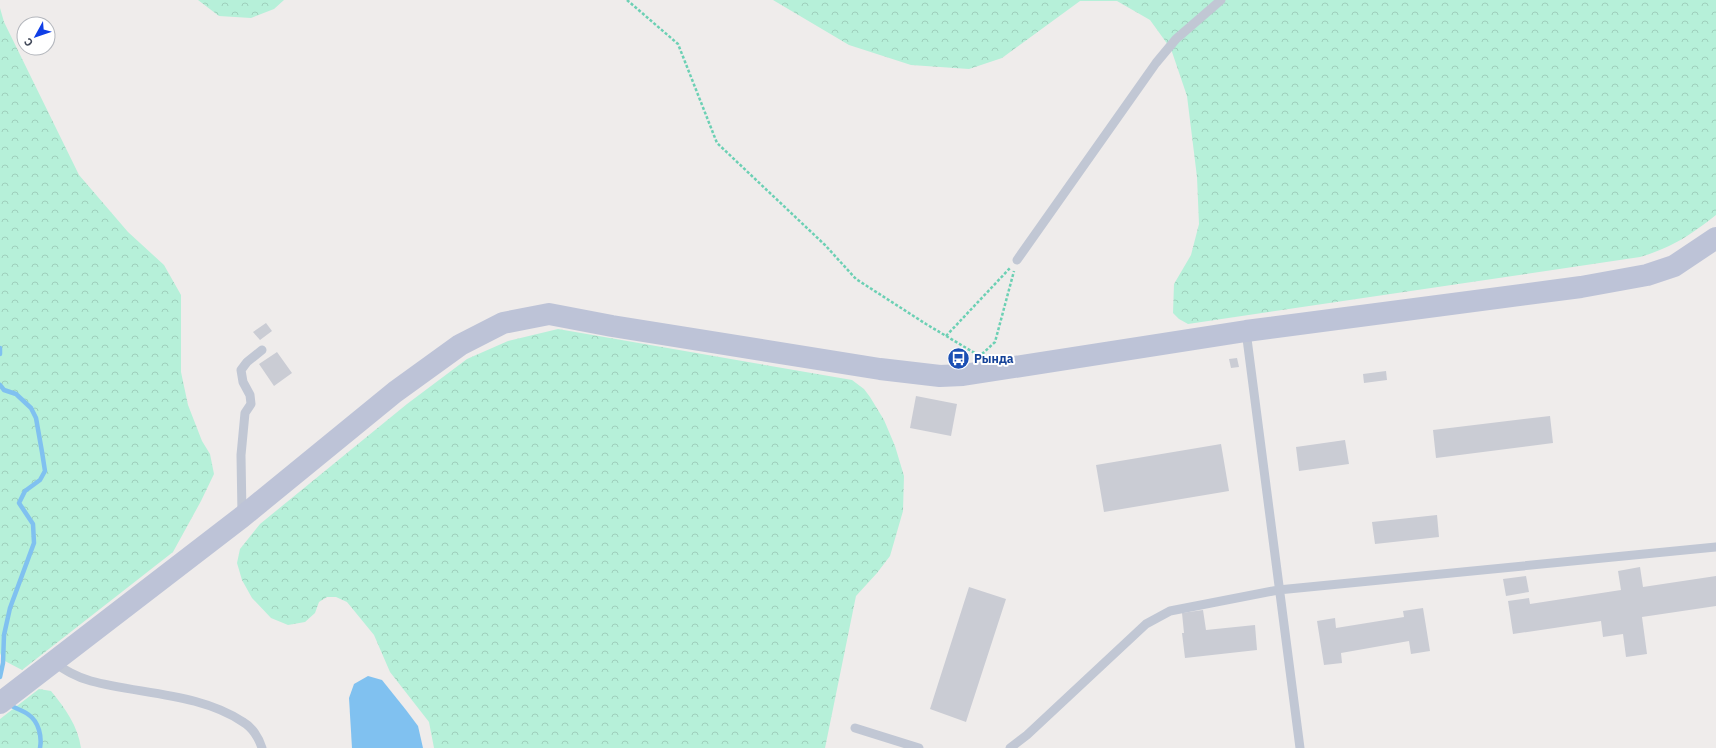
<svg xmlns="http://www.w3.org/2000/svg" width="1716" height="748" font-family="'IBM Plex Sans',sans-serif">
	<defs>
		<pattern id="forest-crowns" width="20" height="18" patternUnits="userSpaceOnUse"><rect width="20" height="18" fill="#b6f0d9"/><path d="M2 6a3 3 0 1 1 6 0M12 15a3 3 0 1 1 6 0" fill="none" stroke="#9ecfbc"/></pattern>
	</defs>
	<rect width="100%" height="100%" fill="#efeceb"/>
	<path fill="url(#forest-crowns)" d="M198,0H284L274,9L251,18L219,16Z
		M773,0H1716V215C1689,236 1673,247 1640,257L1188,324L1179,319L1173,313L1174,284L1191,255L1199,224L1197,177L1187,96L1171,49L1150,20L1117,1H1080L1002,58L969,69L911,65L849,45Z
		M0,8L4,22L79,175L128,232L164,265L181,295V372L188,405L202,441L210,454L214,474L201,501L173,552L22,670L3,660L0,653Z
		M558,329L852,380L864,389L870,397L884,420L895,446L904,476L903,511L890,556L877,573L856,596L825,748H434L429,722L390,672L374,635L347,602L336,597H327L319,602L315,613L305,622L288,625L271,618L252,598L242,580L237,563L240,549L260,524L407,404L467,359L508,341Z
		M39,689L51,691C65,708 78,726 81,748H0V719Z"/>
	<path fill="#80c1f0" d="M368,676L382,680L406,710L418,726L423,748H352L349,698L354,684Z"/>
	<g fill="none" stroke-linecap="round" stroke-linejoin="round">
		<path stroke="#80c1f0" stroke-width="4.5" d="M0,348V354
			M0,385L4,390L16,394L31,408L36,418L42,452L45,471L40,480L25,491L19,503L33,524L34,543L10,608L4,635L3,663L0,677
			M9,704C15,709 23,710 29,715C39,722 42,737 40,748"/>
	</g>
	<path fill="#caccd4" d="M266,323L272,331L260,340L253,332Z
		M956,348L966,350L965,357L954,354Z
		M277,352L292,373L274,386L259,364Z
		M1237,358L1239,367L1231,368L1229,359Z
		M1386,371L1387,380L1364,383L1363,374Z
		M916,396L957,404L951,436L910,428Z
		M1550,416L1553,443L1436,458L1433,430Z
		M1345,440L1349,464L1299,471L1296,447Z
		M1221,444L1229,491L1104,512L1096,465Z
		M1437,515L1439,537L1375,544L1372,522Z
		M1640,567L1643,587L1716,576V606L1642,617L1647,654L1626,657L1623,634L1603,637L1601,621L1513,634L1508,601L1529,598L1530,604L1621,590L1618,571Z
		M1526,576L1529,592L1506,596L1503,579Z
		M969,587L1006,599L966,722L930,709Z
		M1423,608L1430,651L1411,654L1409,641L1341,653L1342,663L1324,665L1317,621L1335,618L1336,628L1404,617L1403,611Z
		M1203,610L1206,630L1255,625L1257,650L1185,658L1182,633H1184L1182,613Z"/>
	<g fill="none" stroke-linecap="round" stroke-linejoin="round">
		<path stroke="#6cd0b4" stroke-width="2.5" stroke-dasharray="3 2" stroke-linecap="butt" d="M627,0L678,44L717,143L825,245L856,279L926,324L978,355
			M946,336L1010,268
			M982,354L995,342L1014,271"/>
		<path stroke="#c1c7d4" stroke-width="9" d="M1017,260L1156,63L1176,39L1221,0
			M1246,331L1300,748
			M242,514L241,455L245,413L251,404L250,395L243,382L241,370L247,362L262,350
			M53,662C65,670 76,677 91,681C139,694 200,693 243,722C252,727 259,738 262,748
			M855,728L919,748
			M1010,748L1027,735L1146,624L1170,611L1278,590L1716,547"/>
		<path stroke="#bdc3d7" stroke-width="22" d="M0,703L242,517L395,392L460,345L503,323L549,314L612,326L880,369L940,376L963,375L1246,331L1581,287L1647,275L1674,266L1716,238"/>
	</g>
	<defs>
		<symbol id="bus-disc" viewBox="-11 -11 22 22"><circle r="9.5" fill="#1a4fb4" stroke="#fff"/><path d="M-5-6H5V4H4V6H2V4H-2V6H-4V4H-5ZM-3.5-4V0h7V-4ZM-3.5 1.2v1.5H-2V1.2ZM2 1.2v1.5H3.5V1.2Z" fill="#fff"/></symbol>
	</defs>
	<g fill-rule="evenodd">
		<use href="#bus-disc" x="946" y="346" width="25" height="25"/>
	</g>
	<g text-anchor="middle" stroke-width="4" stroke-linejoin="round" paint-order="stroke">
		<g font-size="12" font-weight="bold" fill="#164399" stroke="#fff" text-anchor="start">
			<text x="974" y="363">Рында</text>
		</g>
	</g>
	<g transform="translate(36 36) rotate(230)"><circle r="19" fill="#ffffff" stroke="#b4b7bd"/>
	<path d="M0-3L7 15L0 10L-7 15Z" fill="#0f3ee6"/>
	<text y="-6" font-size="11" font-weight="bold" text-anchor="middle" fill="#434a5a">С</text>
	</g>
</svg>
